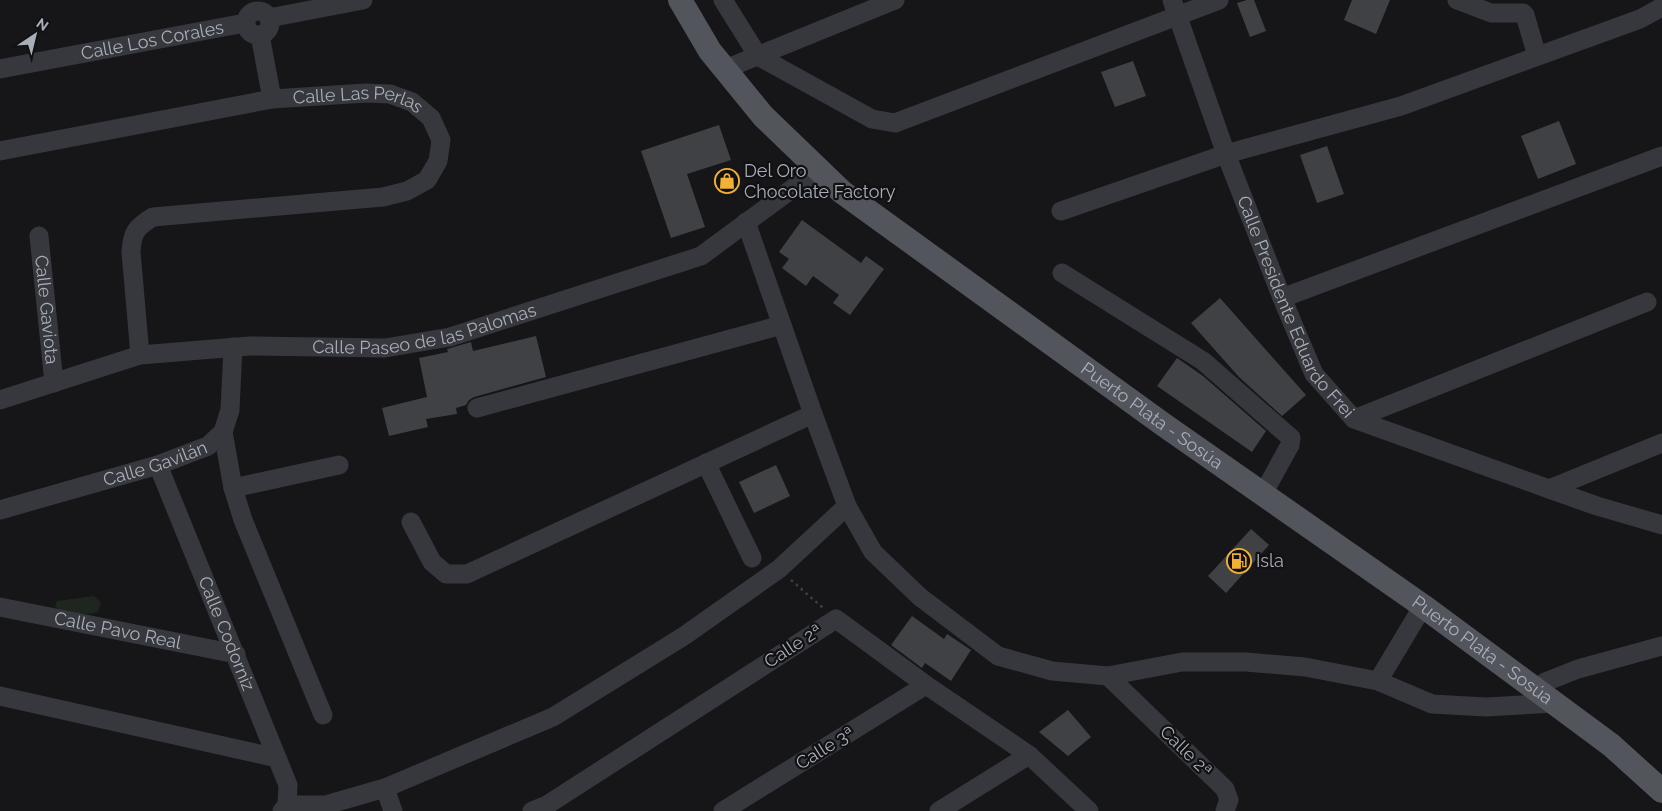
<svg xmlns="http://www.w3.org/2000/svg" width="1662" height="811" font-family="Raleway,sans-serif">
	<rect width="100%" height="100%" fill="#161618"/>
	<path fill="#1e261f" d="M94,596L101,603L98,612C86,616 67,613 55,607L57,601Z"/>
	<path fill="#404145" d="M1247,0H1254L1266,31L1250,37L1237,3Z
		M1352,0H1390L1376,34L1344,20Z
		M1133,61L1146,96L1115,107L1101,72Z
		M1559,121L1576,164L1538,179L1521,136Z
		M719,125L731,160L687,174L705,227L671,238L641,151Z
		M1327,146L1344,194L1317,203L1300,155Z
		M802,220L861,263L866,256L884,269L850,315L833,303L839,295L813,276L806,286L782,268L789,259L779,252Z
		M1220,298L1306,395L1282,416L1239,377L1191,323Z
		M536,336L546,377L474,397L469,400L466,405L456,408L457,414L426,419L428,427L389,436L382,408L427,397L419,358L448,352L447,349L471,342L473,351Z
		M1177,358L1203,376L1266,431L1252,452L1157,386Z
		M776,465L790,496L754,513L739,482Z
		M1251,529L1269,545L1226,593L1208,576Z
		M912,616L944,639L947,634L971,650L951,681L925,663L922,668L891,645Z
		M1068,710L1091,737L1068,756L1039,732Z"/>
	<g fill="none" stroke-linecap="round" stroke-linejoin="round">
		<path stroke="#3d3f44" stroke-width="2.5" stroke-dasharray="2.5 4" stroke-linecap="butt" d="M791,580L823,608"/>
		<g stroke="#37383d" stroke-width="19">
			<path d="M723,0L758,56L872,119L895,123L1219,0"/>
			<path id="s1" d="M1172,0L1226,154L1282,298L1314,374L1354,419L1549,489L1597,506L1662,525"/>
			<path d="M1457,0L1491,13H1523L1525,15L1537,56"/>
			<circle cx="258" cy="23" r="12"/>
			<path d="M269,18L363,0"/>
			<path d="M260,35L272,99"/>
			<path id="s2" d="M0,69L245,23"/>
			<path d="M725,69L895,0"/>
			<path id="s3" d="M0,151L272,99L366,93L390,94L412,102L431,118L441,140L438,161L427,180L407,191L383,197L153,217C136,227 132,233 131,252L140,355"/>
			<path d="M1061,211L1226,154L1401,106L1640,19L1662,7"/>
			<path d="M746,222L813,414L847,506L873,552L920,597L998,656L1052,671L1108,676L1182,662H1246L1305,667L1378,681L1423,606"/>
			<path id="s4" d="M39,236L54,383"/>
			<path d="M1062,273L1203,361L1291,438L1290,445L1263,494"/>
			<path d="M1282,298L1662,156"/>
			<path id="s5" d="M0,400L140,355L250,346L385,348L450,337L701,256L819,169"/>
			<path d="M477,408L782,325"/>
			<path d="M1354,419L1647,302"/>
			<path d="M223,432L233,488L339,465"/>
			<path d="M706,463L752,558"/>
			<path id="s6" d="M158,465L288,785L287,805"/>
			<path d="M233,488L243,520L323,715"/>
			<path d="M1549,489L1662,443"/>
			<path id="s7" d="M0,510L158,465L208,446L223,432L230,410L233,347"/>
			<path d="M411,522L432,562L446,574H467L813,414"/>
			<path id="s8" d="M0,607L236,654"/>
			<path d="M1108,676L1225,789L1229,800L1225,811"/>
			<path d="M1378,681L1432,704L1486,707L1554,703"/>
			<path d="M1537,691L1545,682L1578,669L1662,646"/>
			<path d="M0,696L277,758"/>
			<path d="M282,811L287,805H326L385,788"/>
			<path d="M393,811L385,788L553,717L684,636L779,569L847,506"/>
			<path d="M532,811L547,805L836,619L926,685L1029,755L1089,811"/>
			<path d="M723,811L926,685"/>
			<path d="M939,811L1029,755"/>
		</g>
		<path stroke="#53555c" stroke-width="24" id="s9" d="M680,0L710,51L763,116L842,192L1164,425L1423,606L1611,745L1662,791"/>
	</g>
	<defs>
		<symbol id="shop-ring" viewBox="-11 -11 22 22"><circle r="9.5" fill="#111113" stroke="#f2b134" stroke-width="1.5"/><path d="M-5-2.5h2.3a2.7 3.5 0 0 1 5.4 0H5L5.5 6h-11ZM-1.5-2.5h3a1.5 2.3 0 0 0-3 0Z" fill="#f2b134"/></symbol>
		<symbol id="fuel-ring" viewBox="-11 -11 22 22"><circle r="9.5" fill="#111113" stroke="#f2b134" stroke-width="1.5"/><path d="M-5.5-6h7V0h2V4h1.3V-2.5L3-4.5l.8-.8L6-3V5H2.5V1h-1V6h-7ZM-4.2-4.7v3.2H.2V-4.7Z" fill="#f2b134"/></symbol>
	</defs>
	<g fill-rule="evenodd">
		<use href="#shop-ring" x="713" y="167" width="28" height="28"/>
		<use href="#fuel-ring" x="1225" y="547" width="28" height="28"/>
	</g>
	<g text-anchor="middle" stroke-width="4.5" stroke-linejoin="round" paint-order="stroke">
		<g font-size="18" fill="#a8adb8" stroke="#111113">
			<text dy="6" stroke="none"><textPath href="#s2" startOffset="155">Calle Los Corales</textPath></text>
			<text dy="6" stroke="none"><textPath href="#s3" startOffset="364">Calle Las Perlas</textPath></text>
			<text dy="6" stroke="none"><textPath href="#s1" startOffset="332">Calle Presidente Eduardo Frei</textPath></text>
			<text dy="6" stroke="none"><textPath href="#s4" startOffset="74">Calle Gaviota</textPath></text>
			<text dy="6" stroke="none"><textPath href="#s5" startOffset="434">Calle Paseo de las Palomas</textPath></text>
			<text dy="6" stroke="none"><textPath href="#s9" startOffset="635">Puerto Plata - Sosúa</textPath></text>
			<text dy="6" stroke="none"><textPath href="#s7" startOffset="162">Calle Gavilán</textPath></text>
			<text dy="6" stroke="none"><textPath href="#s8" startOffset="120">Calle Pavo Real</textPath></text>
			<text dy="6" stroke="none"><textPath href="#s6" startOffset="182">Calle Codorniz</textPath></text>
			<text transform="translate(793 646) rotate(-33)" y="6">Calle 2ª</text>
			<text dy="6" stroke="none"><textPath href="#s9" startOffset="1040">Puerto Plata - Sosúa</textPath></text>
			<text transform="translate(825 748) rotate(-32)" y="6">Calle 3ª</text>
			<text transform="translate(1186 751) rotate(44)" y="6">Calle 2ª</text>
		</g>
		<g font-size="18" fill="#a8adb8" stroke="#111113" text-anchor="start">
			<text x="744" y="177">Del Oro<tspan x="744" dy="21">Chocolate Factory</tspan></text>
			<text x="1256" y="567">Isla</text>
		</g>
	</g>
	<g transform="translate(35 35) rotate(35)" stroke="#111113" stroke-width="4" paint-order="stroke">
	<path d="M0-4L9 19L0 12L-9 19Z" fill="#a8adb8"/>
	<text y="-8" font-size="14" font-weight="bold" text-anchor="middle" fill="#a8adb8">N</text>
	</g>
</svg>
